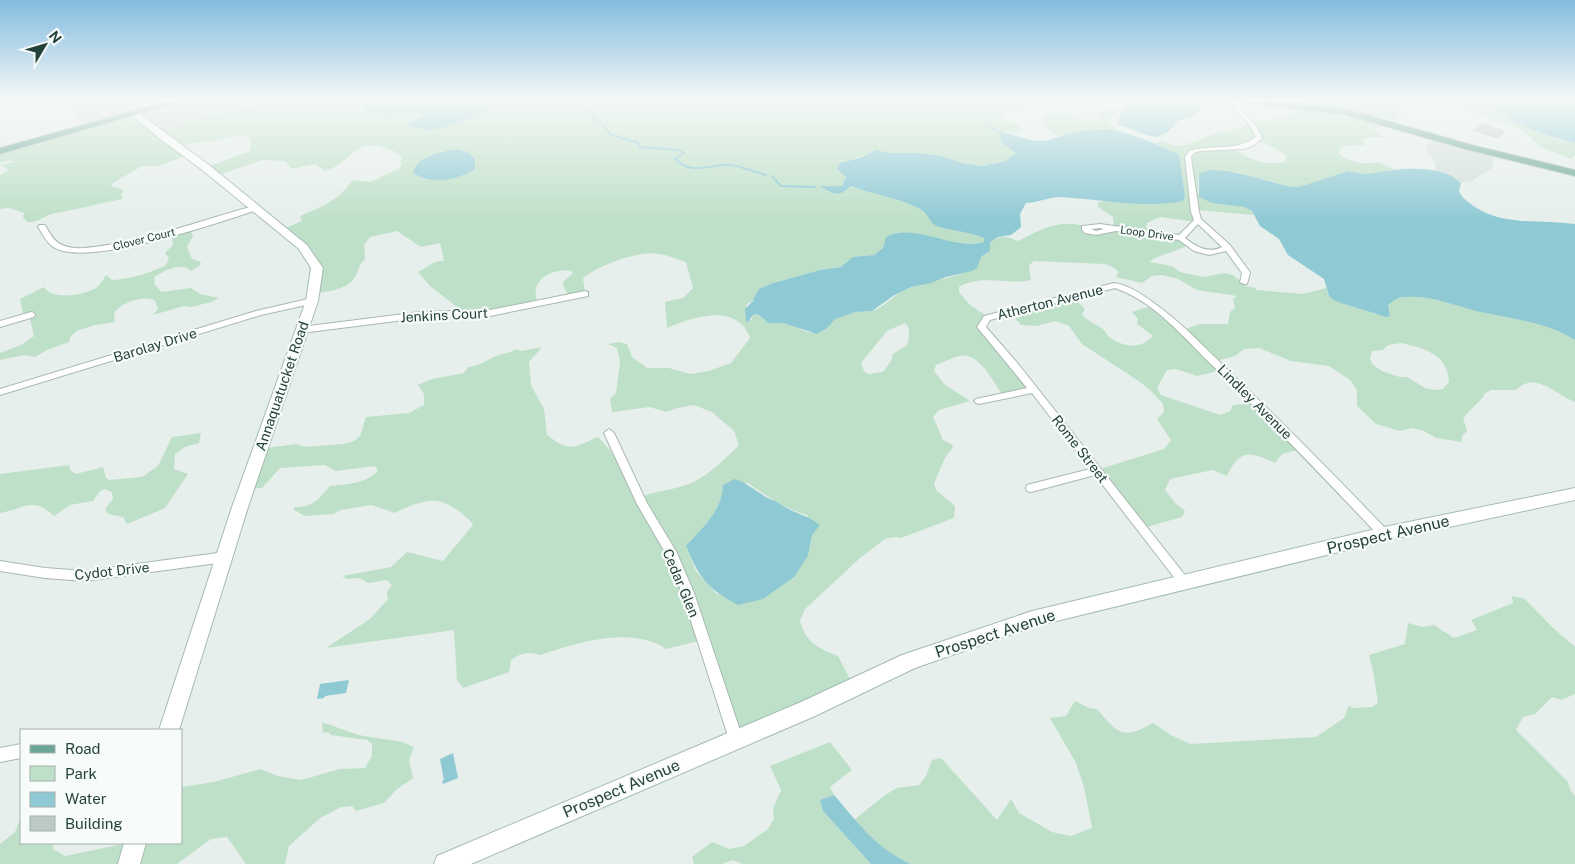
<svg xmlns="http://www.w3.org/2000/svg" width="1575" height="864" font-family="'Public Sans',sans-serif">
	<rect width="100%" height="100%" fill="#e6efeb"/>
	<path fill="#d4dfda" d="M17,100H57L31,108L6,112L16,105L13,102Z
		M68,100H272L209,116L159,132L82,127Z
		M1434,136L1495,155L1492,168L1472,181L1461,183L1457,180L1437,171L1432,156L1425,149Z"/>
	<path fill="#bfe0c8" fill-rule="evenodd" d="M272,100H358L366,112L385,115L422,113L424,115L408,125L409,127L430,130L443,128L493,105L494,100H1034V104C1024,112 1010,107 1001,118L1002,121L1014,123L1024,130L1011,135L1004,133L1001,142L1017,152L1005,161L983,166L962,163L941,156L917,153H890L875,150C861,159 851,157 837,169L846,177L842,186H820L830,192H845L851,186C874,195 897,196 920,209C929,214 929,224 939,227C954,231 970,232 984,238V242C954,250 913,223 886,237L883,248L874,255L853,257L841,267L820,270L770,284L759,289L754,300L746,305V321L751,320L753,315L758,314L768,323C773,323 778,322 783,323C794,325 804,333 815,333C825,333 829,322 836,318C841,316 849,314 854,312C862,310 869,313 877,309C890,302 895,293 912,287C934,281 956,277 977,267L981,257L987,254L990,242C1001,235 1006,236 1018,241C1038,231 1056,220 1079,225C1091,227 1101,232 1114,228L1113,217L1098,207V203L1106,200L1129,203L1183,201L1185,196L1179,154L1153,143L1161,141L1176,146L1185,145L1217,133L1232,131L1258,121L1270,120L1289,114L1306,105L1303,100H1412L1394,109L1407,115H1399L1391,123L1384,121L1374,130L1384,137L1367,138L1362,141L1365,145L1343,146L1339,150V154C1352,163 1364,165 1379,162L1395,170L1366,174L1348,171L1302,186L1294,187L1234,172H1226L1198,178V193C1215,213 1246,198 1254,215L1195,210L1197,222L1160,217L1147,223L1146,227L1158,237L1181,239L1188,245C1174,253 1162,253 1149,262L1172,266L1180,272L1203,277L1225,273L1233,275L1246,286L1256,288V290L1303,294L1326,288L1329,296L1375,314L1390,315L1388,305C1393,300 1398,297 1405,297C1431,295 1455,306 1480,312C1512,319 1546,322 1575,340V402C1557,396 1536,370 1516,390H1491L1484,394V396L1463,418L1467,431L1462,436V442L1436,438L1424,431L1413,428L1400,431L1376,424L1357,406V390L1350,380L1329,366L1291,361L1259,348L1244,349L1235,356L1216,361L1223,370L1197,376L1176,369L1167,370L1157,388L1161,395L1220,415L1230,411L1233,405L1256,403L1301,449L1282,454L1275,463C1249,451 1240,449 1227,476L1213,470L1170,479L1165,490L1176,504L1185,511L1182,517L1143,528L1097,470L1164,449L1171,440L1157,419L1164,412L1163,404L1150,390L1140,382L1082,344L1069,326L1056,321L1036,326L1021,325L1009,312L1074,298L1085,309L1082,314C1087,321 1094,323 1101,328C1105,330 1106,334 1109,337C1123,347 1141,350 1153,336L1137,324L1138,319L1132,312L1151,306L1182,330L1200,324H1228L1230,312L1235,308L1233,299L1237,296L1197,290L1178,279L1162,275L1152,276L1142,283L1116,277L1119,272L1111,266L1105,264L1034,261L1029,265L1031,280C1007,285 981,274 959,287V292L970,305L987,316L981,327L1032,389L1002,394C992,381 980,352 959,356C951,358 944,362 936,365L934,371L944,384L970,401L939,410L933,417L943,440L953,445C952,452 948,452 945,458C941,467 937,475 934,484L937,491L955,506L954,518L901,538L895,537L885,539L860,558L805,609L800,621C806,643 818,648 838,656L853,685L742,735L702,640L666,649C632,625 576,643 540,655C529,651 520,653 511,660L509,672L463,688L457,680L454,630L326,648L370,619L388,599L387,592L392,585L387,580L368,583L360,578L347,579L342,576L391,567L407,552L443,561L473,525C466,515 450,503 437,501C426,499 405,507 395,513L371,505L341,510L333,514L305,516L294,510V507C312,508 319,499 330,486C347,484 365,484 378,471L375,466L335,471L325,465L280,468L262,488L249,489L266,448L297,444L305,447L343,444L354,441L360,436L366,417L409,413L424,405V394L418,385L432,379L464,373L468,367C481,365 483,362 494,357C501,353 509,354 516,349L521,351L542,347L529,362L531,385L544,409L547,435C571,453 572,448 598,437L610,450L641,497C656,491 671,490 686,485C705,479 725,459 739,445L734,431L712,412L694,405L677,408L666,412L650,407L612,412L610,399L616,393L620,362L617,348L608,344L619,342L627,344L632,357L647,368H669L690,374L709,371L731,363L750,338C737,302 693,317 667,328L665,302L683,298L693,288L686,262C677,259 668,255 659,254C639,250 599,265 583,278L585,293L568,295L563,285L564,281L573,273L571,271C552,268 528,281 538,302L491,313L458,311L457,307L430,286L418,272C429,267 431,261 444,261L440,243L421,247L397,231L370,237L364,245L365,259C357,266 359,273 353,280C345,290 327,291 315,294L318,268L283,229L302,221L300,216C321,207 340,200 352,180L371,182L400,168L402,164L400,162L402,158C398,152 392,150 385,148C355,137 350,164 325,171L315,164L292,169L285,161L263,160L218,175L207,167L250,151L251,142L249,137C238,133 227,139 216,140C202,142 195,142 180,147L188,155L159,166H142L113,183L111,186L124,190L121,195L123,199C101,203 79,209 56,213C45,215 38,223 27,222L23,217L24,213L9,208L0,209V175L8,170L1,165L14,162L10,160L0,163V151L135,114L159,132L205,117L212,113L218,115ZM1257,140L1277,149L1287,157L1285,162C1262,165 1253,161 1234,149ZM905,323C911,328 909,338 907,345L893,354L891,361L883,372L868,374L864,371L861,363L887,331ZM1401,343C1425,348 1448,355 1449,382L1443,389L1434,390L1425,388L1407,377H1400L1382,371L1373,365L1370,359L1372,351L1383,350L1388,345ZM748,483C765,495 787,510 807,515L812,535L808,556L763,598L717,594L696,571L686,547C703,527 722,511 723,485Z
		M1118,100H1171L1165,105L1143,104L1113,115L1110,123L1114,130L1077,132L1060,137L1048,129L1042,119C1048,112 1065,112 1074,115C1076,116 1078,118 1081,119C1087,121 1092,120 1098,119L1101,115L1097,112C1107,107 1115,115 1123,105Z
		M1433,100H1483L1499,113L1555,139L1575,143V155L1571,159L1540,147L1524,131L1465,108Z
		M190,229L193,236L187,247L192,259L201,262L199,266L191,271C181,261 164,271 154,277L155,285L161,292L191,288L200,294L219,298L211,302L191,307L184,306L153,315L158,309L155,301C144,294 121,303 114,313L115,322L95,325L77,331L71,336L69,342L47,350L35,357L24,355L0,360V353L21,345L34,336L30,318H24L20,299L44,287C53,301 84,295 96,288C100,285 103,280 106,275L112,280C130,279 151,273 166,265L169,258L165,253L173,245L172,233Z
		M201,433L199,443L185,447L175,454L174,469L188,474L165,508L127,524L123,517L108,514L105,509L113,499L112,492L105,489L100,491L93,501L70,505L54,516C33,495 22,510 0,513V474L69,465L71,471L76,474L103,467L106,478L109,480L142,477L158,466L172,437Z
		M1512,596L1525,599L1552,627L1575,647V694L1561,700L1552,697L1535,714L1523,717L1516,730L1568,782L1570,790L1575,796V864H910C887,853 871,839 854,820L885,795L897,788L919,785L926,776L932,760L941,758L997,820L1011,799L1019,813L1052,832L1071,836L1092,828L1084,787L1076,763L1050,718L1066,716L1075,701L1089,708L1097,709C1118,733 1122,741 1153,723L1171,735L1190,744L1316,737L1344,718L1349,705L1352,708L1372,707L1378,703L1373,670L1369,655L1405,644L1408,623L1422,627L1434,625L1454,638L1477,630L1471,620L1513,603Z
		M322,722L358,735L402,742L414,747L409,760L413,778L396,790L384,803L356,811L352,806L341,807L320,818L289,846L285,864H246L227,837L211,839L177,864H0V844L15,832L21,817V843H53V849L65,856L128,843H181V787L214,782L260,769L278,776L301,780L340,769L365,768L372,756V744L367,740L331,735L328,732L323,733Z
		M830,742L852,770L830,787L834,795L820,800L823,811L871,864H742L733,860L722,864H694L692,857L712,842L729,849L744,846L768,829L774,819L773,809L781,790L770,766Z"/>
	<path fill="#8ec9d4" d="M358,100H494L493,105L488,111L443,128L430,130L409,127L408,124L424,115L422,113L384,115L366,112Z
		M1171,100H1184L1187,106L1201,107L1197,115L1179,120L1168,132L1157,137L1149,136L1117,124C1119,120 1120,116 1122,113C1131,96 1159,111 1171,100Z
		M1483,100H1575V143C1544,136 1507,122 1483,100Z
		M1112,129L1138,137L1179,154L1185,196L1183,201C1143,209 1100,199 1060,197C1048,197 1038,203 1026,203L1020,214L1021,227L1011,235L998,237L990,242V251L981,257L977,268L972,271L946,277L931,283L911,287L893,296L872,311L855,312L835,319L827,328L817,334L783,323H768L758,314L753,315L748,322L746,321L745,309L754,300L753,299L759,289L770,284L820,270L841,267L853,257L874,255L883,248L886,237C914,222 954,251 984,242V238C969,232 954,231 939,227C929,224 929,214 920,209C897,197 874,195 851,186C838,199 833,193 819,186H842L846,177L837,169L840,163L860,158L876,150L890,153H917L941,156L962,163L983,166L1005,161L1016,153L1001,142L1000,135C1010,131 1026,141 1038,141C1052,141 1063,134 1076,132C1087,130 1100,130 1112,129Z
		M456,149L468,152L475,159V169C456,181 433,185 413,173C416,156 442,152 456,149Z
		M1402,169C1421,168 1446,168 1461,183L1459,191C1461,197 1466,200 1472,205C1503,227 1539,219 1575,224V340C1546,322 1512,319 1480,312C1455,306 1431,295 1405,297C1398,297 1394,300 1388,305L1390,316L1386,317L1335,301L1329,296L1324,279L1288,255L1279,239L1260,226L1252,211L1244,207L1212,203L1199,197V175C1211,160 1276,185 1294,187L1302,186L1348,171L1366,174Z
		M735,479C749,484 758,493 770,499C779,502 787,509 795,512C805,516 812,519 820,525L812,535L808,556L794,577L763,599L738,605C708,589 699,578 686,546C703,527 722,511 723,485Z
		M349,680L346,693L325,696L324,698L317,699L320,684Z
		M453,753L458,778L443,784L442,781L444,780L440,759Z
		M834,795C859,824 874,846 910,864H871L823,811L820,800Z"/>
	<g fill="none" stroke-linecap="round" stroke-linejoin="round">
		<path stroke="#8ec9d4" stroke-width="2" d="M575,100L594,114L591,118L601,122L611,135L637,142L639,147L679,150L684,153L675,158C691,177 711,163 731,165C743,167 755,172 766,175
			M989,127L1003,134
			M772,176L781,186L815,187"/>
	</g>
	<path fill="#bbcac4" d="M1481,123L1506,131L1498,139L1473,131Z"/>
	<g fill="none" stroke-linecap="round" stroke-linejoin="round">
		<defs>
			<path id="street" d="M1231,100H1237C1243,115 1257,123 1262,138L1261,139L1254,145L1244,149L1200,151L1194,153L1191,157L1199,212L1201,219L1230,245L1249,271L1250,273L1247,284H1244L1240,282L1242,273L1226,251L1209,255L1194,251L1179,240L1116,231L1096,235L1085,233L1082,230V226L1100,224L1179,235L1194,220L1191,212L1185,157L1189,151C1211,144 1236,152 1256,137C1251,122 1236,115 1231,100ZM1198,224L1222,247C1209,254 1196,247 1185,238ZM1100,228L1104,229L1096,231L1091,229Z
				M254,206H257V210C218,223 90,267 55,248C47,244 43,234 38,227L39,225H45C49,232 54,242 62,245C76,251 94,247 108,245C158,237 205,219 254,206Z
				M1114,283C1128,285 1140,293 1151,301C1183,323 1210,353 1238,380C1289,429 1339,480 1388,531L1390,534L1388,537L1384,538L1380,537C1325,479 1270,421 1213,366C1184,338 1154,301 1115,288L990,320L986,327L1019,365L1188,579L1190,582L1188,585L1184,587L1180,585L1095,475L1031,492L1027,491L1026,488L1027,485L1090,469L1032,393L979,404L976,403L974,401L976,399L1027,388L977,327L984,316Z
				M585,291L588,292V296L490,316L420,318L301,333L297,330L301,327L420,312L490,310Z
				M312,298L315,299V303L261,315L0,395V389L256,311Z
				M31,312L34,313L35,315L34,317L0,327V321Z
				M609,429L614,433L647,503L677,553L694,593L743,739L741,744L736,746L731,744L729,739L682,593L666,554L637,504L604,433Z
				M225,552L229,554L231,557L229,560L225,562L85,581L45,578L0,571V561L45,568L85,571Z
				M21,744V758L0,762V748Z"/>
			<path id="secondary" d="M136,111L209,165L307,245L323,268L318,301L248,507L179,730H159L232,507L306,301L311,268L299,249L201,169L159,138L133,116L131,114Z
				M1575,488V500L1384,541L1032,627L915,668L815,716L471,864H434L437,856L801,702L902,655L1032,611L1384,527Z
				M124,843H146L140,864H118Z"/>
			<path id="primary" d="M172,100H187L0,154V148Z
				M1242,100H1271L1346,109L1472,145L1575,170V176L1465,149L1345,115L1246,103Z"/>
		</defs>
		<use href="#street" stroke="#a8b8b2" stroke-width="2"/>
		<use href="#secondary" stroke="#a4bbb3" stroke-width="2"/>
		<use href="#primary" stroke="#c2cac8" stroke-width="2"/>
		<use href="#street" fill="#fff" fill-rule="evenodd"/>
		<use href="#secondary" fill="#fff" fill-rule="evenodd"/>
		<use href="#primary" fill="#6aa596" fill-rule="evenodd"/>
	</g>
	<linearGradient id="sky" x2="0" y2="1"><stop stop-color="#84bce0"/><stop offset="0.45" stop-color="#f4f8f6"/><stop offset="1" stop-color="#f4f8f6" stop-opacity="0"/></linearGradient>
	<rect width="1575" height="221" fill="url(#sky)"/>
	<g text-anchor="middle" stroke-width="4.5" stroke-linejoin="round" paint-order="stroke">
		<g font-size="11" fill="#24423a" stroke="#f7fbf9">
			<text transform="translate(1147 233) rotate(8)" y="4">Loop Drive</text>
			<text transform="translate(144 239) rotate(-14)" y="4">Clover Court</text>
		</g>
		<g font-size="14" fill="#24423a" stroke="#f7fbf9">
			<text transform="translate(1050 302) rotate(-14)" y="5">Atherton Avenue</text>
			<text transform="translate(444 315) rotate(-3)" y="5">Jenkins Court</text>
			<text transform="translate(155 345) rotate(-17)" y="5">Barolay Drive</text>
			<text transform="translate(282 386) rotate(-71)" y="5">Annaquatucket Road</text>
			<text transform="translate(1255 402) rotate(45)" y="5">Lindley Avenue</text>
			<text transform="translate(1080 449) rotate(52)" y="5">Rome Street</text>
			<text transform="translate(112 571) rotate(-6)" y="5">Cydot Drive</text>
			<text transform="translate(681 583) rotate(67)" y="5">Cedar Glen</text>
		</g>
		<g font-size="16" fill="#24423a" stroke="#f7fbf9">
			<text transform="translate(1388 534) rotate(-13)" y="6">Prospect Avenue</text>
			<text transform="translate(995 633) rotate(-18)" y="6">Prospect Avenue</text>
			<text transform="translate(621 788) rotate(-23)" y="6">Prospect Avenue</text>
		</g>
	</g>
	<rect x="20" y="729" width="162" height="115" fill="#f7fbf9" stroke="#a3b1ad"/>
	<rect x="30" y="745" width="25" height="8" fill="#6aa596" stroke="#a3b1ad"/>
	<text x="65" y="754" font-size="15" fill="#24423a">Road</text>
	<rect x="30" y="766" width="25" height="15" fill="#bfe0c8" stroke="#a3b1ad"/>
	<text x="65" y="779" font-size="15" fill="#24423a">Park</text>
	<rect x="30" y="792" width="25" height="15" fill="#8ec9d4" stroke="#a3b1ad"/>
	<text x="65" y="804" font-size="15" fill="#24423a">Water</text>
	<rect x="30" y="816" width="25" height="15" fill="#bbcac4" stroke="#a3b1ad"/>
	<text x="65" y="829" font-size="15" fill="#24423a">Building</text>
	<g transform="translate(45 45) rotate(52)" stroke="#f7fbf9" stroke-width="4" paint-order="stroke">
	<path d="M0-4L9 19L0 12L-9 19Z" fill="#24423a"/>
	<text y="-8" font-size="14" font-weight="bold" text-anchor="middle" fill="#24423a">N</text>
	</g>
</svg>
